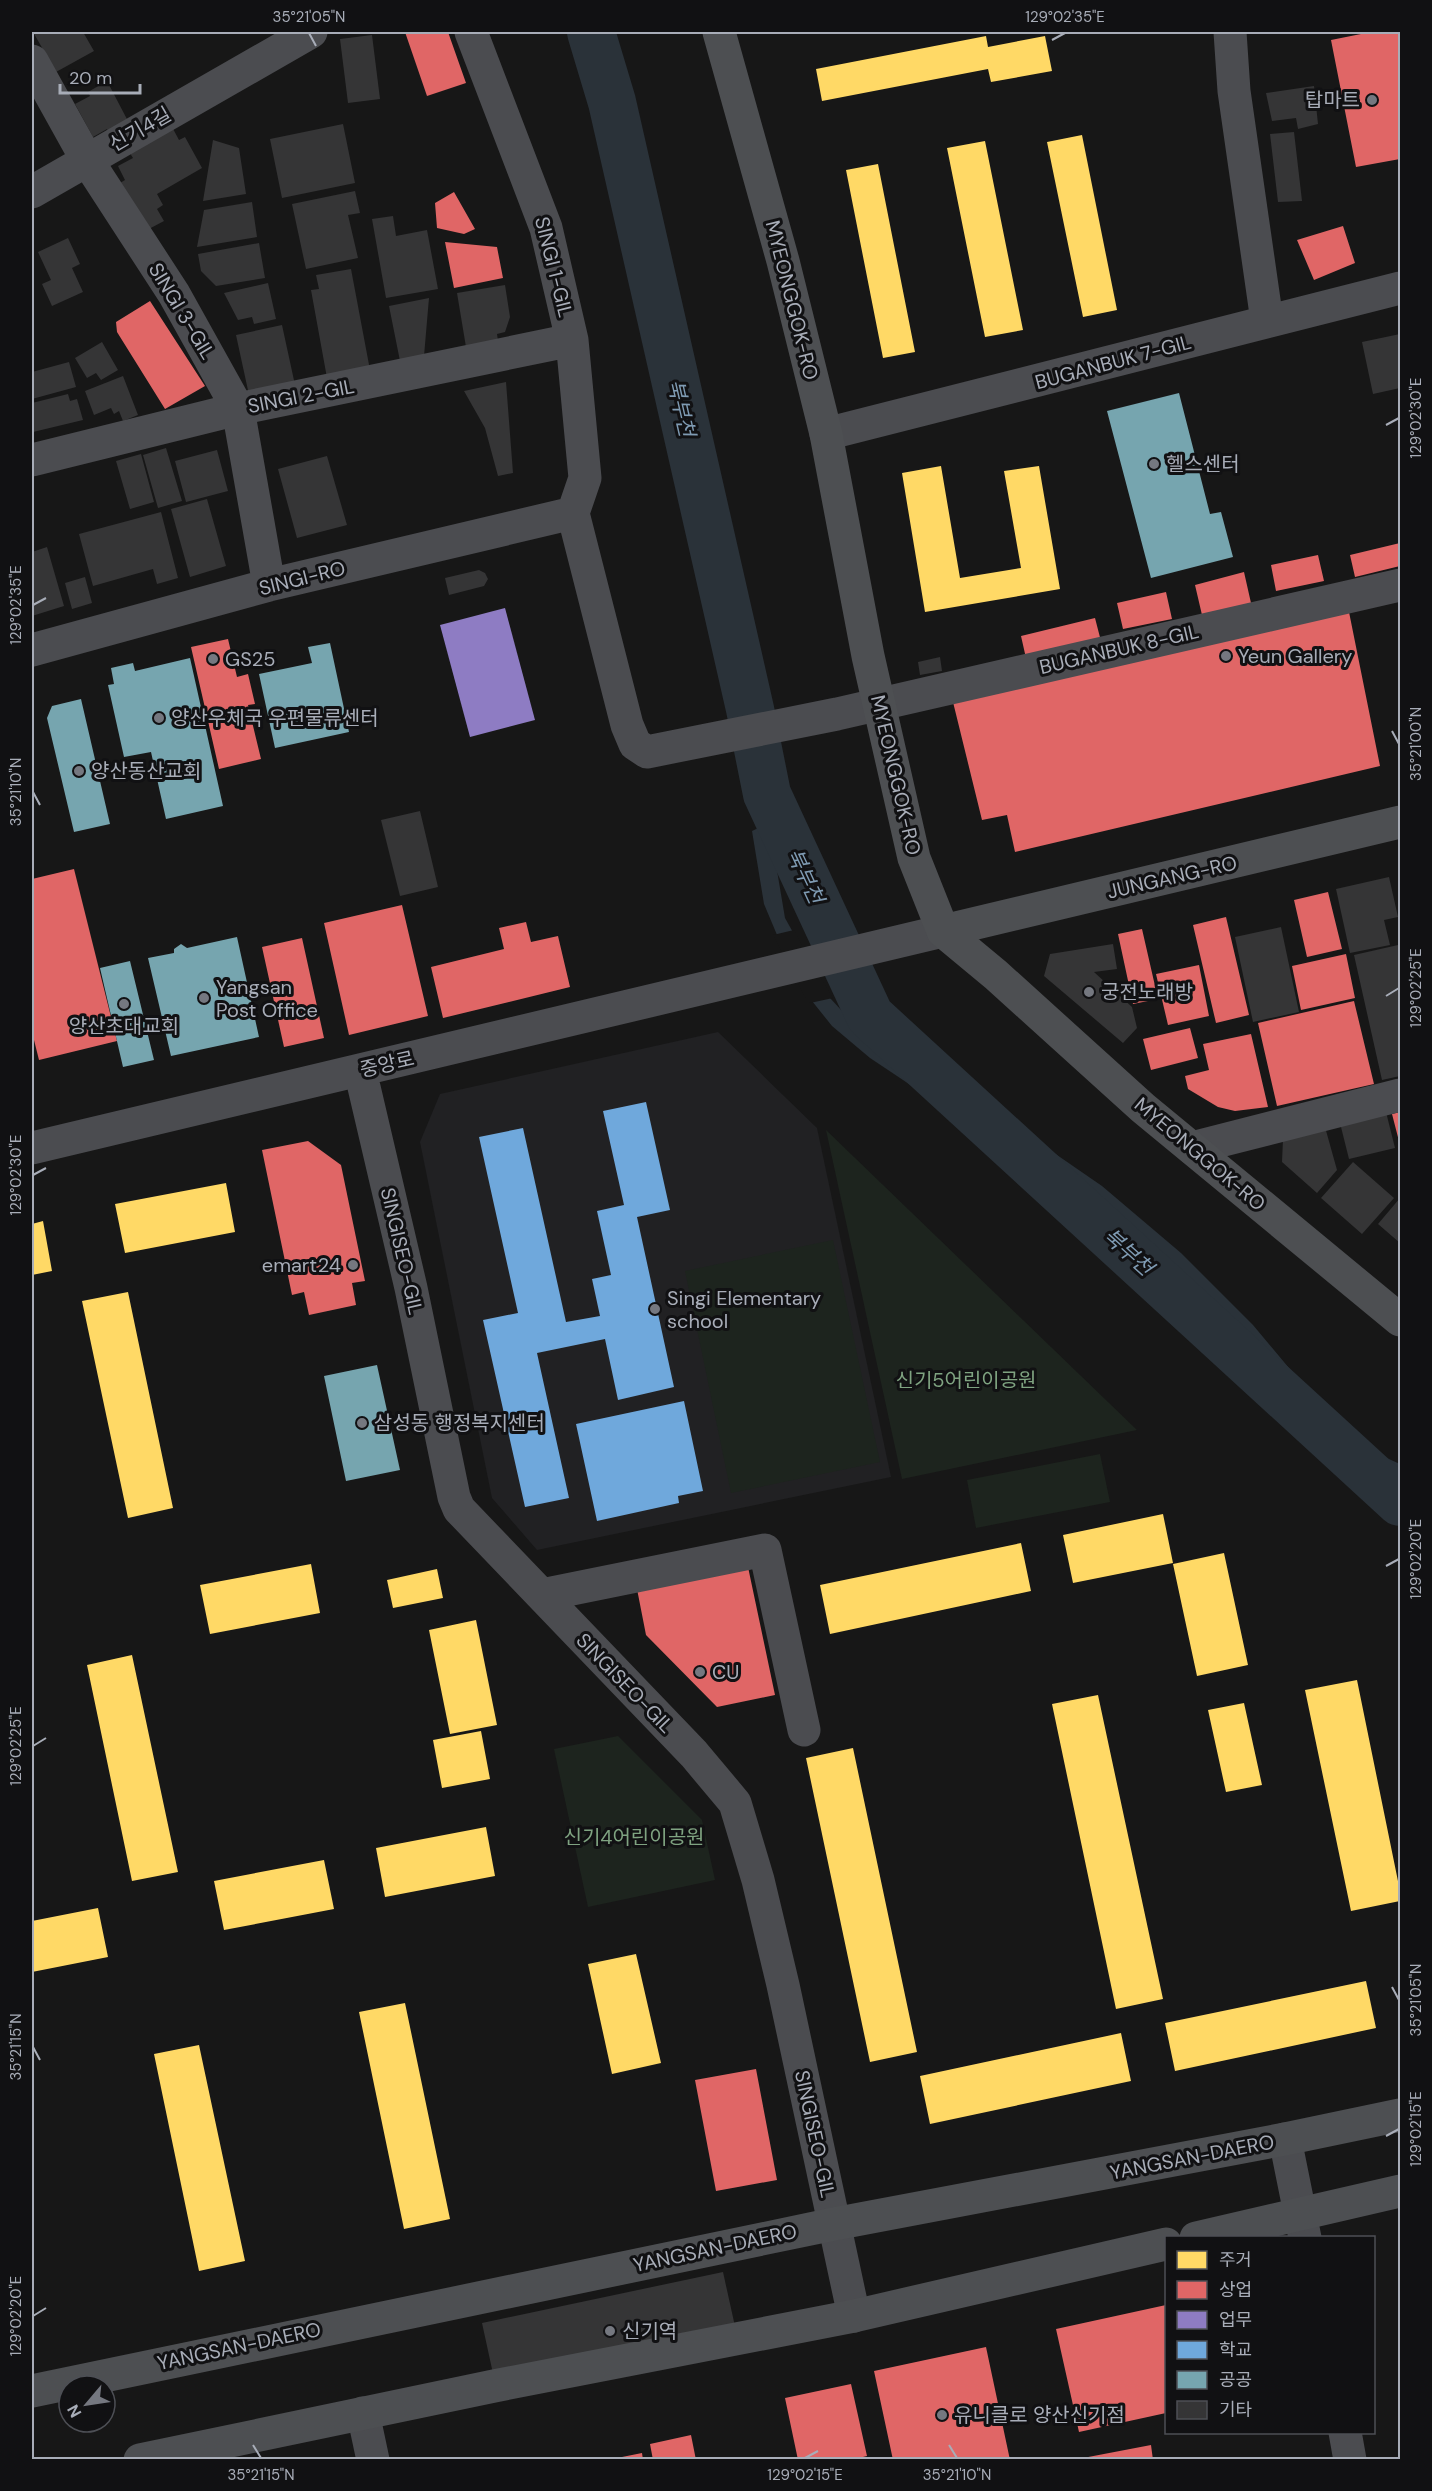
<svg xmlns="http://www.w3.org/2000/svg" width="1432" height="2491" font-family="'DM Sans','Noto Sans KR',sans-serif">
	<rect width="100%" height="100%" fill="#171717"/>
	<path fill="#212123" d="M718,1032L817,1128L891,1477L537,1550L492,1498L420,1142L440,1094Z"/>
	<path fill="#1d241e" d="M826,1130L1137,1430L902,1479Z
		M833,1240L880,1462L731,1493L685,1271Z
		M1100,1454L1110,1502L976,1528L967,1480Z
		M618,1736L702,1820L715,1880L588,1907L554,1749Z"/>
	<path fill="#2a3239" d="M769,823L785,918L829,997L859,1029L897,1065L935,1084L964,1091L1102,1186L1181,1253L1253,1325L1334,1422L1371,1451L1400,1464V1492L1370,1476L1221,1334L1140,1247L1061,1179L1008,1140L915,1088L870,1058L832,1026L808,996L780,942L764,904L752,831Z"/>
	<path fill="#171717" d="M794,930L811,962L833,998L810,1003L805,997L773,935Z"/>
	<path fill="#ffd966" d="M986,36L988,47L1045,36L1052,71L991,82L988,69L822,101L816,69Z
		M1082,135L1117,310L1083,317L1047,142Z
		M985,141L1023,330L985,337L947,148Z
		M878,164L915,352L883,358L846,170Z
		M941,466L960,578L1021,568L1004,471L1039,466L1060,589L925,612L902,473Z
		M226,1183L235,1232L125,1253L115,1204Z
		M43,1221L52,1271L32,1275V1224Z
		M128,1292L173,1508L128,1518L82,1301Z
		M1163,1514L1173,1563L1073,1583L1063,1535Z
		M1021,1543L1031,1591L830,1634L820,1585Z
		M1224,1553L1248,1665L1197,1676L1173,1564Z
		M311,1564L320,1613L210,1634L200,1585Z
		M437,1569L443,1598L393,1608L387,1580Z
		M476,1620L497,1725L450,1734L429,1630Z
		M132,1655L178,1872L132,1881L87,1665Z
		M1357,1680L1400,1891V1901L1351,1911L1305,1690Z
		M1098,1695L1163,1999L1116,2009L1052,1704Z
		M1244,1703L1262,1785L1226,1792L1208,1710Z
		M481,1731L490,1779L442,1788L433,1740Z
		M853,1748L917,2052L870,2062L806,1758Z
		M486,1827L495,1876L385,1897L376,1848Z
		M324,1860L334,1909L224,1930L214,1881Z
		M98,1908L108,1957L32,1972V1921Z
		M636,1954L661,2063L612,2074L588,1964Z
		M1366,1981L1376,2028L1175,2071L1165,2023Z
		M405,2003L450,2219L404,2229L359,2012Z
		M1121,2033L1131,2081L930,2124L920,2076Z
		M199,2045L245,2261L199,2271L154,2054Z"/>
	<path fill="#e06666" d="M405,32H448L466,83L427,96Z
		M1371,32H1400V159L1356,167L1331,40Z
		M454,192L475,229L464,234L437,228L435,203Z
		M1343,226L1355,263L1314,280L1297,240Z
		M445,242L497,247L503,278L454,288Z
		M150,301L205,386L165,409L117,332L116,322Z
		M1400,543V566L1355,577L1350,555Z
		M1318,555L1324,581L1276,591L1271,565Z
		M1244,572L1251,603L1202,615L1195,585Z
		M1166,592L1172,619L1123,629L1117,603Z
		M1348,607L1380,766L1015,852L1007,815L982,820L953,702Z
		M1095,618L1103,649L1028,667L1021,636Z
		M228,639L237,677L248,674L255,704L248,705L261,759L219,769L191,647Z
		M74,869L117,1041L39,1060L32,1032V879Z
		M1328,892L1342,949L1307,957L1294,900Z
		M402,905L428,1016L349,1035L324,923Z
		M1226,917L1249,1015L1216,1023L1193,925Z
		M526,922L531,942L558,936L570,987L443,1018L431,967L504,949L499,928Z
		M1142,929L1158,999L1133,1004L1118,934Z
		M302,938L324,1038L284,1047L262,947Z
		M1346,954L1355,998L1301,1010L1292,966Z
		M1199,965L1209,1016L1168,1025L1156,974Z
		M1354,1001L1374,1084L1277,1106L1258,1023Z
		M1190,1028L1198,1058L1151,1070L1143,1039Z
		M1251,1034L1268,1107L1235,1111L1218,1107L1188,1089L1185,1076L1209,1070L1203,1044Z
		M1400,1112V1145L1392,1114Z
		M308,1141L341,1165L365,1281L352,1283L356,1305L309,1315L304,1292L292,1295L262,1150Z
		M748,1567L775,1695L717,1707L646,1635L637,1589Z
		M756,2069L777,2180L716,2191L695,2080Z
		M1166,2305V2413L1079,2432L1056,2329Z
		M986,2347L1010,2460H893L874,2371Z
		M851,2384L867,2456L851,2460H798L785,2398Z
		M691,2435L696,2460H653L650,2444Z
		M1151,2445L1153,2460H1083V2458Z
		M642,2453L643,2460H617V2458Z"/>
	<path fill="#8e7cc3" d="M505,608L535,720L470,737L440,625Z"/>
	<path fill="#6fa8dc" d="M646,1102L670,1210L637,1217L674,1387L618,1400L605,1339L537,1353L569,1498L525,1507L483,1320L518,1313L479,1137L523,1128L566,1322L600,1316L592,1279L611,1275L597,1211L624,1205L603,1111Z
		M684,1401L703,1491L678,1496L679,1503L597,1521L576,1424Z"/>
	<path fill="#76a5af" d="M1179,393L1210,514L1221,512L1233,557L1151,578L1107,411Z
		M330,643L349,732L275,748L259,674L312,663L308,647Z
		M190,658L223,806L166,819L151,752L124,757L108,685L114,684L111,668L133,663L135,671Z
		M81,699L110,824L74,832L47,718L52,706Z
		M237,937L259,1037L171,1056L148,958L174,953V949L181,944L187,948Z
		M130,961L154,1060L123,1067L100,968Z
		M377,1365L400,1470L346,1481L324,1376Z"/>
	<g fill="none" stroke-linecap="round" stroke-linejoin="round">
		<path stroke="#2a3239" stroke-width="48" d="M591,32L612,102L750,709L767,794L870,1016L1400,1502"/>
	</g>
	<path fill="#353536" d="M33,32H83L94,51L56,72Z
		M372,35L380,99L348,103L340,39Z
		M107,81L129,123L109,134L107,129L93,137L75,104L90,96L88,92Z
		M1314,86L1318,124L1298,129L1296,118L1272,121L1266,93Z
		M343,124L355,183L282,198L270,139Z
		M171,125L179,140L185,137L202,168L157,194L163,205L157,209L164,221L147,230L120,183L125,180L118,166L133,158L128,150Z
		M1294,132L1302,201L1278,202L1270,134Z
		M213,140L239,148L246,194L203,201Z
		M355,191L360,213L348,215L358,258L306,269L292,204Z
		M252,202L257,237L197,247L204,210Z
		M393,216L396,236L427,230L438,289L386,298L372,219Z
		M68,238L80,264L72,268L83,292L52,306L42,284L51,280L38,252Z
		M259,243L265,278L216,286L201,271L198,254Z
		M351,269L370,370L327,378L311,290L319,289L316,275Z
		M268,283L276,319L254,324L252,317L238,320L224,293Z
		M505,285L510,317L505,332L497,334L498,341L466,347L457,293Z
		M429,298L424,356L400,361L389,306Z
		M282,325L295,385L249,395L236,335Z
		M1400,334V388L1373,394L1362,342Z
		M102,342L118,370L101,380L96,373L87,378L75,358Z
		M69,362L76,387L32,399V372Z
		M123,376L138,415L123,421L119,411L114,414L111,408L94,415L85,391Z
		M506,382L513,473L498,476L485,428L464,391Z
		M68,394L70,401L77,399L83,420L33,432L32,403Z
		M166,448L182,501L158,508L143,455Z
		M217,450L228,491L186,502L175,461Z
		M141,454L154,502L130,509L116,461Z
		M327,456L347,525L297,538L278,469Z
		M207,499L226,566L190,577L171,509Z
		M161,512L178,578L157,584L153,569L93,586L79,534Z
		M47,547L64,606L32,616V552Z
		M479,570L485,573L488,579L484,586L449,595L445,578Z
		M85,577L92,603L72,609L65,583Z
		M940,657L942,671L920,675L918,662Z
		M420,811L438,887L400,896L381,820Z
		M1389,877L1398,917L1384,920L1390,945L1350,953L1336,889Z
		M1281,927L1299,1012L1253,1022L1235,937Z
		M1113,944L1117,969L1094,972L1132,1007L1137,1028L1123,1043L1044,976L1050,954Z
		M1398,945L1400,957V1076L1382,1080L1354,955Z
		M1386,1112L1395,1148L1349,1159L1340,1123Z
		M1325,1127L1337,1170L1317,1193L1282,1162L1283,1139Z
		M1353,1162L1394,1198L1362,1234L1321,1198Z
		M1400,1198V1243L1378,1224Z
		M723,2272L738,2340L497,2392L482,2323Z"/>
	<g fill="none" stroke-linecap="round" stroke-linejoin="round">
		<path stroke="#4b4c50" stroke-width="33" d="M471,32L546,228L572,340L585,478L573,513
			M1230,32L1234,91L1267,321
			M32,61L87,160L174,294L238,409L269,585
			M32,192L311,32
			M826,434L1400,288
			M32,460L238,409L572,340
			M573,513L627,725L635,744L647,752L837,714L1400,585
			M32,650L269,585L573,513
			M360,1070L411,1288L454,1497L459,1509L694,1754L735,1803L758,1880L783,1985L854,2316
			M32,1148L943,931
			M1192,1148L1400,1095
			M542,1595L765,1550L804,1730
			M1285,2139L1305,2238
			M363,2413L373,2460
			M1345,2432L1350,2460"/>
		<path stroke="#4d4f52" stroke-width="33" d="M719,32L783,261L826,434L868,656L914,858L943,931L996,975L1143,1108L1400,1320
			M943,931L1400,822
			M1196,2238L1400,2191
			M32,2391L834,2224L1285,2139L1400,2115
			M140,2460L494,2386L854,2316L1166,2244"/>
	</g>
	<path fill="none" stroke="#a8adb8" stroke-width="2" d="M309,33L316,46M1052,40L1065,33M1386,425L1399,418M33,605L46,598M1392,731L1399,744M33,792L40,805M1386,996L1399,988M33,1175L46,1168M1386,1566L1399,1559M33,1746L46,1738M1392,1987L1399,2000M33,2047L40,2060M1386,2136L1399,2129M33,2316L46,2308M253,2445L261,2458M949,2445L957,2458M805,2458L818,2451"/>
	<g fill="#757880" stroke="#111113" stroke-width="2">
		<circle cx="1372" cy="100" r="6"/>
		<circle cx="1154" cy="464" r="6"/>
		<circle cx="1226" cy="656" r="6"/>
		<circle cx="213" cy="659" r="6"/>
		<circle cx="159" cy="718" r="6"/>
		<circle cx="79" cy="771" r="6"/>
		<circle cx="1089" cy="992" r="6"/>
		<circle cx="204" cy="998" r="6"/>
		<circle cx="124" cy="1004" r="6"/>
		<circle cx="353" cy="1265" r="6"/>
		<circle cx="655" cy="1309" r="6"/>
		<circle cx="362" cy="1423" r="6"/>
		<circle cx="700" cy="1672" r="6"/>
		<circle cx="610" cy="2331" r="6"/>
		<circle cx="942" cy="2415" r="6"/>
	</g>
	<g text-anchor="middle" stroke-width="6" stroke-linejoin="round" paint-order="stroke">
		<g font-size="20" fill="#a8adb8" stroke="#111113" text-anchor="start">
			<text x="1360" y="107" text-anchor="end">탑마트</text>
			<text x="1166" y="471">헬스센터</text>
			<text x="1238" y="663">Yeun Gallery</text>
			<text x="225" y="666">GS25</text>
			<text x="171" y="725">양산우체국 우편물류센터</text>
			<text x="91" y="778">양산동산교회</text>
			<text x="216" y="994">Yangsan<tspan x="216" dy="23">Post Office</tspan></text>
			<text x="1101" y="999">궁전노래방</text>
			<text x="124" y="1033" text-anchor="middle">양산초대교회</text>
			<text x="341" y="1272" text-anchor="end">emart24</text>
			<text x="667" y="1305">Singi Elementary<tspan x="667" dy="23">school</tspan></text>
			<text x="374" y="1430">삼성동 행정복지센터</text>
			<text x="712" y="1679">CU</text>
			<text x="622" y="2338">신기역</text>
			<text x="954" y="2422">유니클로 양산신기점</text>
		</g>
		<g font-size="20" fill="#a8adb8" stroke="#111113">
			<text transform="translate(140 129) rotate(-30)" y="7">신기4길</text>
			<text transform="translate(554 267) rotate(76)" y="7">SINGI 1-GIL</text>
			<text transform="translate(792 300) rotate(76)" y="7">MYEONGGOK-RO</text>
			<text transform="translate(182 311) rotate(59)" y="7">SINGI 3-GIL</text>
			<text transform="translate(1113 362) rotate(-15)" y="7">BUGANBUK 7-GIL</text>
			<text transform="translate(301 396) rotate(-11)" y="7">SINGI 2-GIL</text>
			<text transform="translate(302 578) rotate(-14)" y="7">SINGI-RO</text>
			<text transform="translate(1119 649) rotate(-13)" y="7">BUGANBUK 8-GIL</text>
			<text transform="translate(896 775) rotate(77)" y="7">MYEONGGOK-RO</text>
			<text transform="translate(1172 877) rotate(-13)" y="7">JUNGANG-RO</text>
			<text transform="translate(387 1064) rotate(-13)" y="7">중앙로</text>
			<text transform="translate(1200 1154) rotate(40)" y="7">MYEONGGOK-RO</text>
			<text transform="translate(402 1251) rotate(77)" y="7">SINGISEO-GIL</text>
			<text transform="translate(625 1683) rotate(46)" y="7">SINGISEO-GIL</text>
			<text transform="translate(815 2134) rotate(78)" y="7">SINGISEO-GIL</text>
			<text transform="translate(1192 2157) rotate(-11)" y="7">YANGSAN-DAERO</text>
			<text transform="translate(715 2248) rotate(-12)" y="7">YANGSAN-DAERO</text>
			<text transform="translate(239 2346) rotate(-12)" y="7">YANGSAN-DAERO</text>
		</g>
		<g font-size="20" fill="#7fa381" stroke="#111113">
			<text x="966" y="1387">신기5어린이공원</text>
			<text x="634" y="1844">신기4어린이공원</text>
		</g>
		<g font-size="21" font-style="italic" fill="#7f9bb3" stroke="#111113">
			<text transform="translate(681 408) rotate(77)" y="7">북부천</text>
			<text transform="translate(805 876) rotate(65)" y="7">북부천</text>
			<text transform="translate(1128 1252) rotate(42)" y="7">북부천</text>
		</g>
	</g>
	<rect width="1432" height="2491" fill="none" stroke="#111113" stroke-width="66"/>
	<rect x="1165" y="2236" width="210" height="198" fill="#111113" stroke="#4d4f55" stroke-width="1.5"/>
	<rect x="1177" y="2251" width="30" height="18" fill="#ffd966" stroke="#4d4f55" stroke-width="1.5"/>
	<text x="1219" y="2266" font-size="18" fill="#a8adb8">주거</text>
	<rect x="1177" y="2281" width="30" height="18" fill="#e06666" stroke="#4d4f55" stroke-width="1.5"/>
	<text x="1219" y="2296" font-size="18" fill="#a8adb8">상업</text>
	<rect x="1177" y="2311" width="30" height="18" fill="#8e7cc3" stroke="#4d4f55" stroke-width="1.5"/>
	<text x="1219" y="2326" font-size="18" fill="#a8adb8">업무</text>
	<rect x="1177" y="2341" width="30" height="18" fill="#6fa8dc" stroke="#4d4f55" stroke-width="1.5"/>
	<text x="1219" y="2356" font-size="18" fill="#a8adb8">학교</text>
	<rect x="1177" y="2371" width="30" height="18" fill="#76a5af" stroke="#4d4f55" stroke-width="1.5"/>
	<text x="1219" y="2386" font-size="18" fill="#a8adb8">공공</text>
	<rect x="1177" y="2401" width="30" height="18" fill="#353536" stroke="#4d4f55" stroke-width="1.5"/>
	<text x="1219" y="2416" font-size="18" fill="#a8adb8">기타</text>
	<g transform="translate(87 2404) rotate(241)"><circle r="28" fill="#111113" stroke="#4d4f55" stroke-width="1.5"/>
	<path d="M0-4.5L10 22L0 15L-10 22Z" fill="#757880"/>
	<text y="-9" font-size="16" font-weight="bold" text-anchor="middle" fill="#a8adb8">N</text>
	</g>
	<path d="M60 84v9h80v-9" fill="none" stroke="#a8adb8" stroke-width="3"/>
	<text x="69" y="84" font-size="18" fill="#a8adb8" stroke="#111113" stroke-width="4.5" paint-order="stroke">20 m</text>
	<rect x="33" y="33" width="1366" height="2425" fill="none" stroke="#a8adb8" stroke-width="2"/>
	<g font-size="15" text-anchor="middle" fill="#a8adb8">
		<text x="309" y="22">35°21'05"N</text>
		<text x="1065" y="22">129°02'35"E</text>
		<text transform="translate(1416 418) rotate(-90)" y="5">129°02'30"E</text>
		<text transform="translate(16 605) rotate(-90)" y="5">129°02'35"E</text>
		<text transform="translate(1416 744) rotate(-90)" y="5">35°21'00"N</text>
		<text transform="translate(16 792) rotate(-90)" y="5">35°21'10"N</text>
		<text transform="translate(1416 988) rotate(-90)" y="5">129°02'25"E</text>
		<text transform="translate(16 1175) rotate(-90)" y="5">129°02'30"E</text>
		<text transform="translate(1416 1559) rotate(-90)" y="5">129°02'20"E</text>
		<text transform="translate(16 1746) rotate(-90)" y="5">129°02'25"E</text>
		<text transform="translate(1416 2000) rotate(-90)" y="5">35°21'05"N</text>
		<text transform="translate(16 2047) rotate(-90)" y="5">35°21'15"N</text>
		<text transform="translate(1416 2129) rotate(-90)" y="5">129°02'15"E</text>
		<text transform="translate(16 2316) rotate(-90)" y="5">129°02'20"E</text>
		<text x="261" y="2480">35°21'15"N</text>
		<text x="805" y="2480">129°02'15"E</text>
		<text x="957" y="2480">35°21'10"N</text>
	</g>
</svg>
